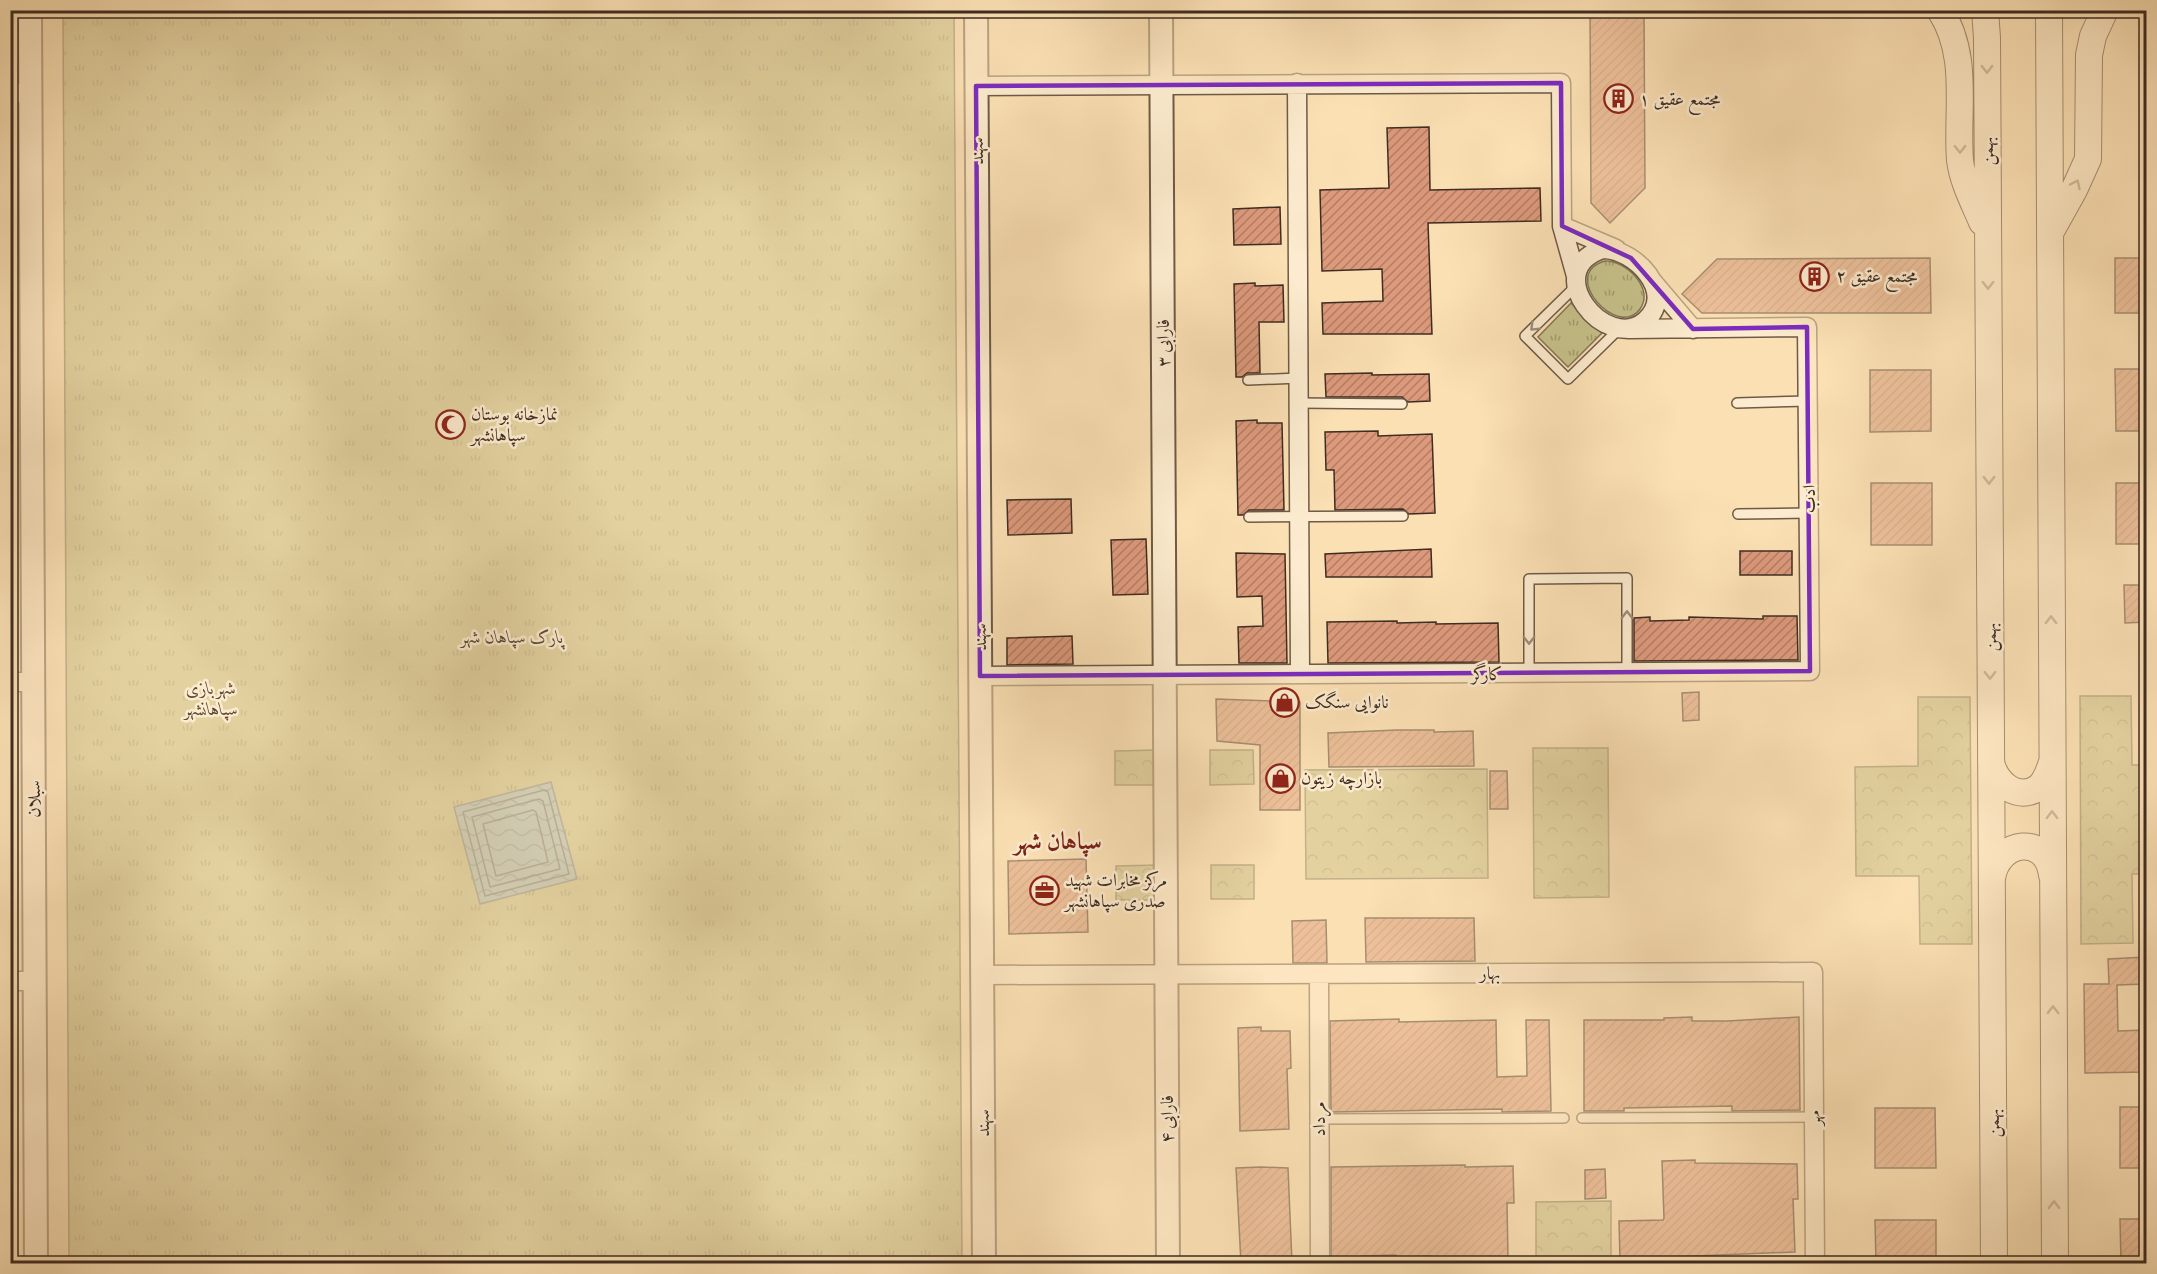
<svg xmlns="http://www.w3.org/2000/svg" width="2157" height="1274" font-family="'IM FELL Great Primer',Amiri,serif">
	<defs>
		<pattern id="grass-tufts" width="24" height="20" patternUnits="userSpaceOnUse" patternTransform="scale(1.5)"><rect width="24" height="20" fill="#c6c088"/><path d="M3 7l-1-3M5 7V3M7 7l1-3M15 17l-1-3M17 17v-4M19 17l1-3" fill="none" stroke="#a29c6f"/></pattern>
		<pattern id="forest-crowns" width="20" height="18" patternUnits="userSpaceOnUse" patternTransform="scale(1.5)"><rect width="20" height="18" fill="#c6c088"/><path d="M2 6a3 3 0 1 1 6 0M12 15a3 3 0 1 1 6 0" fill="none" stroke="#a29c6f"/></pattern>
		<pattern id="water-waves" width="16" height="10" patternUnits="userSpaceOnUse" patternTransform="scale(1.5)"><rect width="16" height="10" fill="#a3bab8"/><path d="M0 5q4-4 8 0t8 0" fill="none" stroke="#869895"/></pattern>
		<pattern id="building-hatch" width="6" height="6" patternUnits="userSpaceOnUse" patternTransform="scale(1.5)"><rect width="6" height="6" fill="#dc997b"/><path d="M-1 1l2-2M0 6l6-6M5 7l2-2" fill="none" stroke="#b47d64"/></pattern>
	</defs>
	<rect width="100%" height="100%" fill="#fbe0b4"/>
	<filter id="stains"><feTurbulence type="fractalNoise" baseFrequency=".00333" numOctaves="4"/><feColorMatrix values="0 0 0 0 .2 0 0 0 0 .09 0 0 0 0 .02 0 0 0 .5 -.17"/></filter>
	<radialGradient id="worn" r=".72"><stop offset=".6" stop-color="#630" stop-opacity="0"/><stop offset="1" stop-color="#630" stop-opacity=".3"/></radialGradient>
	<path fill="url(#grass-tufts)" stroke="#827655" stroke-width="1.5" d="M63,11H954L962,1263H69Z
		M1605,261C1625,260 1655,288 1640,309C1618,340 1558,274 1605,261Z
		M1571,303L1602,333L1568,367L1538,337Z"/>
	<path fill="url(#forest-crowns)" stroke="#827655" stroke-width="1.5" d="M2080,696H2131L2132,765H2146V874H2132L2133,943L2081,944Z
		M1918,697H1970L1972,944H1920L1919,876H1856L1855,767L1918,766Z
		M1533,748H1608L1609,897L1534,898Z
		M1158,750L1159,785H1115V751Z
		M1210,750H1253L1254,784L1210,785Z
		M1487,769L1488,878L1306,879L1305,770Z
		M1159,865V900H1116V866Z
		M1211,865H1254V899H1211Z
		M1611,1201V1263H1536V1202Z"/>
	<path fill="url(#water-waves)" stroke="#7b827c" stroke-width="1.5" d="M551,782L577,879L480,904L454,807Z"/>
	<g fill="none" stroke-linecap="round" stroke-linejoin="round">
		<path stroke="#71746d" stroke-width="1.5" d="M544,790L548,792L569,874L485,896L463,812Z
			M539,799L543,801L560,869L490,887L472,817Z
			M533,810L536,812L548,862L496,876L483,824Z"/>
	</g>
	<path fill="url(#building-hatch)" stroke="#3f2d22" stroke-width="1.5" d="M1590,10H1644L1645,188L1610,223L1591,203Z
		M1429,127L1430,190L1540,188L1541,221L1428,223L1432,334H1323L1322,303L1383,301L1382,269L1322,271L1320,190L1389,188L1387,128Z
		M1280,207L1281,244L1234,245L1233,209Z
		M1930,258L1931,313H1702L1682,294L1717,259Z
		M2115,258H2146V313H2115Z
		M1255,283V286L1283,285L1284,322H1259L1260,373H1247L1242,377H1236L1234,284Z
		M2115,369H2146V431H2116Z
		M1870,370H1931V431L1870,432Z
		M1372,373V375L1429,374L1430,401L1408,402L1402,397H1326L1325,374Z
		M1257,420V423H1282L1284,510H1249L1243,515H1238L1236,421Z
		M1378,431V436L1432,434L1435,513L1409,514L1403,509L1335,510L1334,470H1326L1325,432Z
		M1871,483H1932V545H1871Z
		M2116,483H2146V544H2116Z
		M1071,499L1072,533L1008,535L1007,500Z
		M1146,539L1148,594L1113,595L1111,540Z
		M1431,549L1432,577H1326L1325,554Z
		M1740,551H1792V575H1740Z
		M1236,553L1285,554L1287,663H1239L1238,627L1263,626L1262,596L1237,597Z
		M2124,585H2146V622L2125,623Z
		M1763,616H1797L1798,660L1634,661V618L1650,617V621L1689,620V617L1763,619Z
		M1397,621V623L1436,622V624L1498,623L1499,662L1328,663L1327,622Z
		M1072,636L1073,664L1007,665V638Z
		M1699,692V720L1683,721L1682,693Z
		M1216,699L1300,702V810H1260V745L1217,741Z
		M1397,730H1434V732L1473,731L1474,766L1329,767L1328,733Z
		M1490,771H1507L1508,809H1490Z
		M1086,859L1088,932L1009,934L1008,861Z
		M1365,918H1474L1475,961L1366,962Z
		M1326,920L1327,963H1293L1292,921Z
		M2146,957V984L2117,985L2118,1031L2146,1030V1072L2085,1073L2084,984H2109L2108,959Z
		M1692,1017V1021H1727L1799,1017L1800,1110L1732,1111V1106L1624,1108V1111H1584V1020H1664V1018Z
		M1399,1019V1022L1496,1020L1497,1077L1527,1076L1526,1020H1549L1551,1111L1502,1112V1109L1331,1112L1330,1021Z
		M1261,1027V1031H1290L1291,1068L1287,1069L1289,1129L1240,1131L1238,1028Z
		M2120,1107H2146V1168H2120Z
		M1875,1108H1935L1936,1168H1875Z
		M1695,1160V1163L1797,1164L1798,1199H1793L1795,1252L1620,1259L1619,1221L1663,1220L1664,1218L1662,1161Z
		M1465,1165V1167L1513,1166L1514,1203H1507L1508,1260L1477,1261L1476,1257L1432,1258V1256L1396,1257V1255L1361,1256V1259L1331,1260V1167Z
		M1261,1167L1288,1168L1292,1263H1241L1236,1168Z
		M1605,1169L1606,1198L1585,1199V1170Z
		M2120,1219H2146V1263H2121Z
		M1875,1220H1936V1263H1876Z"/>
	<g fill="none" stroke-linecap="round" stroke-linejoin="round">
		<defs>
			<path id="service" d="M1576,286L1525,336L1568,379L1619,329
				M1248,380L1299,378
				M1299,403L1402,404
				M1737,403L1808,401
				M1738,514L1809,513
				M1249,517L1403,516
				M1529,674V579L1627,578V673
				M1582,1118L1814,1117
				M1319,1119L1564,1118"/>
			<path id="minor" d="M1297,83L1300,673
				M976,86L1561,83L1562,226L1576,276
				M10,93H30
				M1562,226L1616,249
				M1603,249C1635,249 1677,293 1645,321C1606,354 1538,270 1603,249Z
				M1653,282L1693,329
				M980,676L1810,671L1807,327L1628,329
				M10,682H33
				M1319,974L1320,1264
				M982,975L1813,972L1815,1264
				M10,981H35"/>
			<path id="tertiary" d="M30,10L36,1264
				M976,10L984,1264
				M1161,10L1168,1264"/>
			<path id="secondary" d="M1940,10C1970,56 1956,110 1960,160C1962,180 1974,203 1982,222
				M1985,10L1987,38L1994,1264
				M2049,10L2055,1264
				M2050,233L2074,190L2088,159L2089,55L2093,36L2105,10
				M1991,761C1994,782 2018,803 2039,787C2046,781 2049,771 2052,762
				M1992,878C1998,839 2047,834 2052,875"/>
		</defs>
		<use href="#service" stroke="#6e5a46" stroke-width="12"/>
		<use href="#minor" stroke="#6e5a46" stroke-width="21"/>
		<use href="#tertiary" stroke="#6e5a46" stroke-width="26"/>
		<use href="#secondary" stroke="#3f2d22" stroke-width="28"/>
		<use href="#service" stroke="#fcebce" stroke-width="9"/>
		<use href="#minor" stroke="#fcebce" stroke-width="18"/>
		<use href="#tertiary" stroke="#fcebce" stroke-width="22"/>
		<use href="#secondary" stroke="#fcebce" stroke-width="26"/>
	</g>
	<defs><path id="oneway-chevron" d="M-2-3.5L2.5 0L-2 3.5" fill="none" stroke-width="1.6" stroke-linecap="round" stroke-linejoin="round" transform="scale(1.5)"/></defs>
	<g stroke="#9e8c78">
		<use href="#oneway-chevron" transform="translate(1987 69) rotate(90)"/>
		<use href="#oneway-chevron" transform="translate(1960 149) rotate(90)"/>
		<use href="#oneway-chevron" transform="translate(2076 184) rotate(-65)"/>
		<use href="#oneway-chevron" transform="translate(1988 285) rotate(90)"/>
		<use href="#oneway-chevron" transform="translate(1534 327) rotate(135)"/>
		<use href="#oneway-chevron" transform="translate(1989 480) rotate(90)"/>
		<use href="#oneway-chevron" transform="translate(1627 615) rotate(-90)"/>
		<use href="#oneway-chevron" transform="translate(2051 620) rotate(-90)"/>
		<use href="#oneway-chevron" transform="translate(1529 640) rotate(90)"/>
		<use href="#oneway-chevron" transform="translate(1990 675) rotate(90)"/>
		<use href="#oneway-chevron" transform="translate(2052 815) rotate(-90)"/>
		<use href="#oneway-chevron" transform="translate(2053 1010) rotate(-90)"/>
		<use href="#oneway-chevron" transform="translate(2054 1205) rotate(-90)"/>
	</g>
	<path d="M0 0H2157V1274H0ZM1561,83L1562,226L1631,258L1693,329L1807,327L1810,671L980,676L976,86Z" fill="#fbe0b4" fill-opacity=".55" fill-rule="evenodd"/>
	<path fill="none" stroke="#7b2cbf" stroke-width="4.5" stroke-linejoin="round" d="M1561,83L1562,226L1631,258L1693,329L1807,327L1810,671L980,676L976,86Z"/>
	<defs>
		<symbol id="building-ring" viewBox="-11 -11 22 22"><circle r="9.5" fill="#fcebce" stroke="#8f2418" stroke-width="1.5"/><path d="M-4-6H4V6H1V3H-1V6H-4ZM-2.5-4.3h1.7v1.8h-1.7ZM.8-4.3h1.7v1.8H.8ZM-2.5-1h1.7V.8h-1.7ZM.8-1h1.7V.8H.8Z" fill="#8f2418"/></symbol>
		<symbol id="mosque-ring" viewBox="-11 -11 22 22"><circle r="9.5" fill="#fcebce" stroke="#8f2418" stroke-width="1.5"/><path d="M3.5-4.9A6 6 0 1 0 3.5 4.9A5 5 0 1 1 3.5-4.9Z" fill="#8f2418"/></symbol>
		<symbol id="shop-ring" viewBox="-11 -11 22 22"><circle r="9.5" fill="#fcebce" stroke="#8f2418" stroke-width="1.5"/><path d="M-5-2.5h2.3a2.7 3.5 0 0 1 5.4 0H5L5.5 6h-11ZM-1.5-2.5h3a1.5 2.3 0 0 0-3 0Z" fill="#8f2418"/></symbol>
		<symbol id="office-ring" viewBox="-11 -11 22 22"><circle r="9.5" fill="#fcebce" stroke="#8f2418" stroke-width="1.5"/><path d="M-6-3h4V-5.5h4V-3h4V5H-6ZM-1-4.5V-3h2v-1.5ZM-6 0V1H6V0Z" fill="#8f2418"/></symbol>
	</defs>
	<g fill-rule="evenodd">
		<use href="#building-ring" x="1602" y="82" width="33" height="33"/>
		<use href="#building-ring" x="1798" y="260" width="33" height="33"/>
		<use href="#mosque-ring" x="434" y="408" width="33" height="33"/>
		<use href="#shop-ring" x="1268" y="686" width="33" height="33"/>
		<use href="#shop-ring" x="1264" y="762" width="33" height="33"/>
		<use href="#office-ring" x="1028" y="874" width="33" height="33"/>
	</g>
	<g text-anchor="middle" stroke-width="5" stroke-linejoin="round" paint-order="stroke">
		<g font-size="18" fill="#3f2d22" stroke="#fcebce" text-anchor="start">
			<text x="1639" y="105">مجتمع عقیق ۱</text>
			<text x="1836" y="282">مجتمع عقیق ۲</text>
			<text x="471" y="420">نمازخانه بوستان<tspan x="471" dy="21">سپاهانشهر</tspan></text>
			<text x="1305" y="708">نانوایی سنگک</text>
			<text x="1301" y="784">بازارچه زیتون</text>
			<text x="1065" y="886">مرکز مخابرات شهید<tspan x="1065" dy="21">صدری سپاهانشهر</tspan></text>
		</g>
		<g font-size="18" fill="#3f2d22" stroke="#fcebce">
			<text transform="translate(977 151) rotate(-90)" y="6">سهند</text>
			<text transform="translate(1987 151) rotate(-90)" y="6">بهمن</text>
			<text transform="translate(1163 343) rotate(-90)" y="6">فارابی ۳</text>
			<text transform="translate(1809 499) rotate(-90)" y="6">ادب</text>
			<text transform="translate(980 637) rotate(-90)" y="6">سهند</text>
			<text transform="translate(1990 637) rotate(-90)" y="6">بهمن</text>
			<text x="1487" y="680">کارگر</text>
			<text transform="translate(34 799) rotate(-90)" y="6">سبلان</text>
			<text x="1490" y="979">بهار</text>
			<text transform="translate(1814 1118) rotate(-90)" y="6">مهر</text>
			<text transform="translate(1167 1119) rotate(-90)" y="6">فارابی ۴</text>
			<text transform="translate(1319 1119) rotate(-90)" y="6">مرداد</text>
			<text transform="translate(983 1123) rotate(-90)" y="6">سهند</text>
			<text transform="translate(1993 1123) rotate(-90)" y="6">بهمن</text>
		</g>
		<g font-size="18" font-style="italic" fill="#5a4a36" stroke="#fcebce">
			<text x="512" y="643">پارک سپاهان شهر</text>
			<text x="211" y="694">شهربازی<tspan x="211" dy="21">سپاهانشهر</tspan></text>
		</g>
		<g font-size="24" font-weight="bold" fill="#7a1f14" stroke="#fcebce">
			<text x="1058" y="849">سپاهان شهر</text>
		</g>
	</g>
	<rect width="2157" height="1274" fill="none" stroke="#fbe0b4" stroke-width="36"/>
	<rect x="12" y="12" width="2133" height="1250" fill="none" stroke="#3f2d22" stroke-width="3"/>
	<rect x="18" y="18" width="2121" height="1238" fill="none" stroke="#3f2d22" stroke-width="1.5"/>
	<rect width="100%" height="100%" filter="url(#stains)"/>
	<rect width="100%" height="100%" fill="url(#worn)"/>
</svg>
